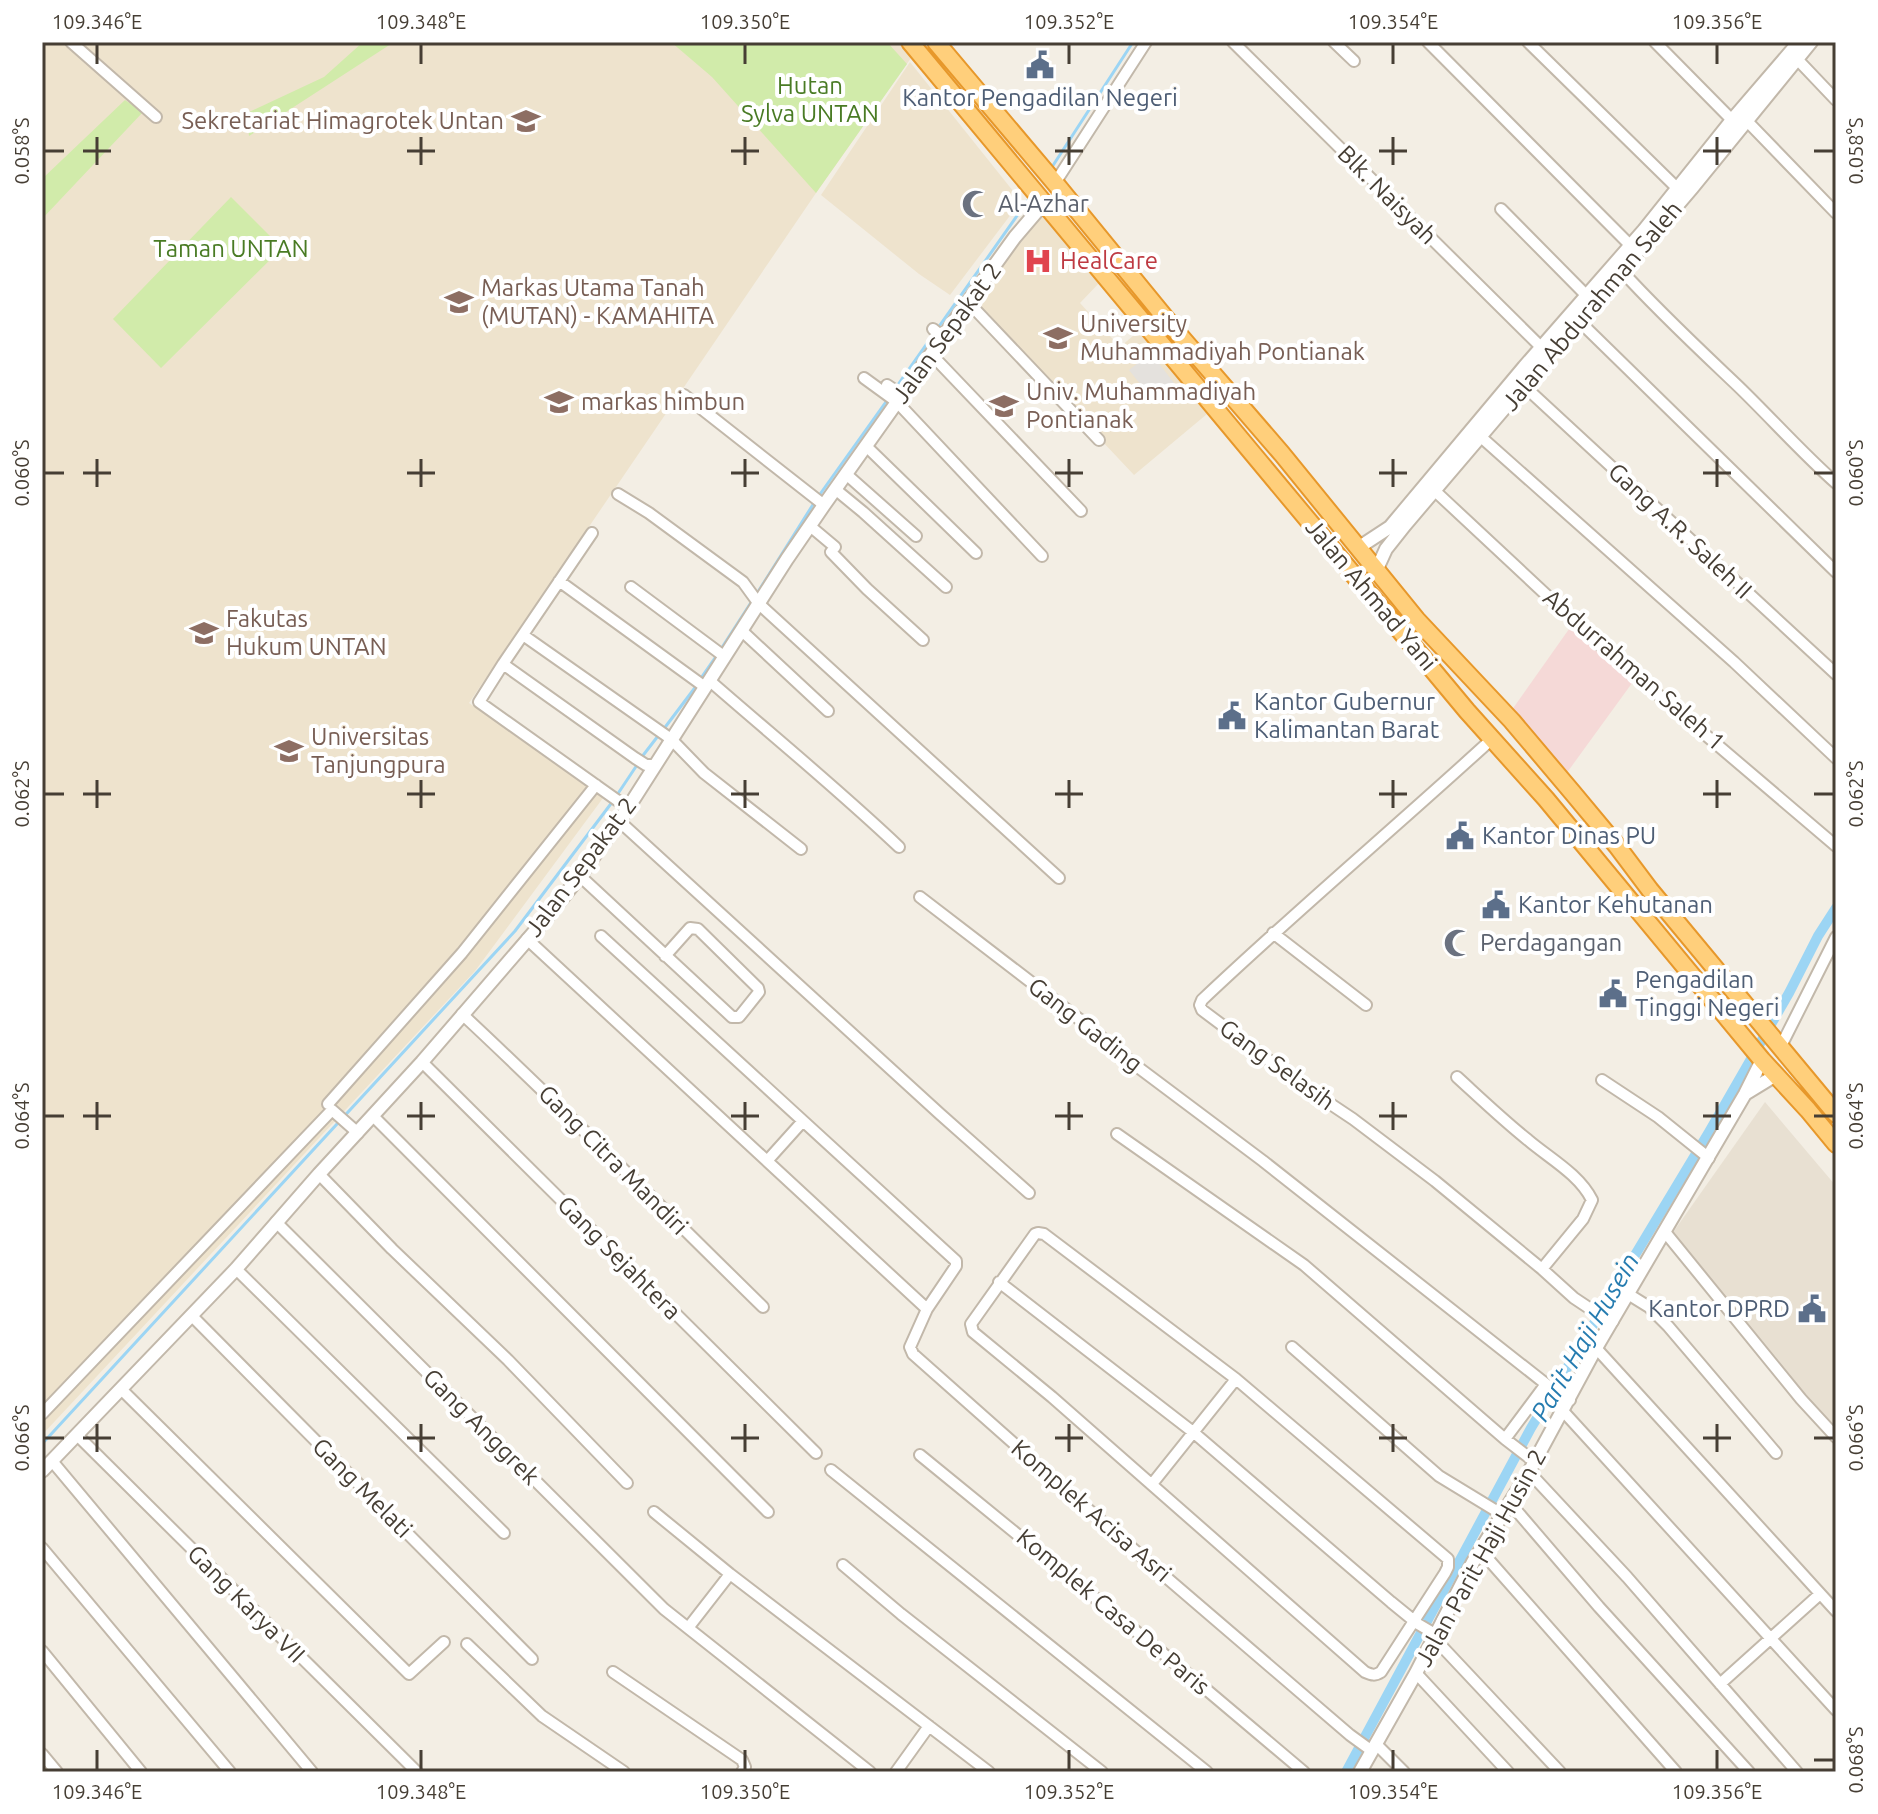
<svg xmlns="http://www.w3.org/2000/svg" width="1878" height="1814" font-family="Ubuntu,sans-serif">
	<rect width="100%" height="100%" fill="#f3eee4"/>
	<path fill="#e8e0d2" d="M1765,1102L1836,1186V1429L1669,1238Z"/>
	<path fill="#eee3cd" d="M42,42H936L911,58L816,193L469,703L603,798L475,971L42,1435Z
		M910,62L1021,201L950,295L919,274L821,195Z
		M1043,214L1102,280L1080,303L1120,347L1141,329L1207,414L1134,475L973,304Z"/>
	<path fill="#f5d9d7" d="M1574,622L1635,679L1566,774L1509,714Z"/>
	<path fill="#d1ebaa" d="M363,42H394L249,136L247,113L324,77Z
		M671,42H887L907,64L816,193L712,77Z
		M125,100L143,112L42,219V179Z
		M231,197L282,248L161,368L113,319Z"/>
	<path fill="#e4e1dd" d="M1151,353L1174,383L1153,400L1129,370Z"/>
	<g fill="none" stroke-linecap="round" stroke-linejoin="round">
		<path stroke="#9cd5f4" stroke-width="3" d="M1052,167L1133,42
			M897,386L1031,196
			M818,497L888,399
			M756,595L814,503
			M721,649L752,601
			M701,678L717,655
			M663,730L697,685
			M641,758L658,736
			M617,795L637,765
			M42,1444L515,931L613,801"/>
		<path stroke="#9cd5f4" stroke-width="10" d="M1346,1772L1531,1428L1709,1132L1789,993L1818,936L1836,908"/>
		<defs>
			<path id="minor" d="M71,42L156,117
				M1233,42L1541,347
				M1334,42L1354,61
				M1428,42L1630,245
				M1528,42L1677,188
				M1655,42L1732,120
				M1797,59L1836,100
				M1746,120L1836,213
				M1055,183L1146,42
				M1501,209L1586,295
				M1621,270C1658,311 1699,349 1739,387C1772,419 1802,453 1836,483
				M968,302L1099,440
				M1578,320L1836,572
				M933,329L943,337
				M931,354L1081,511
				M864,378L897,402L1042,556
				M887,385L902,395
				M1524,386L1836,674
				M684,395L824,505
				M1481,437L1734,662L1836,758
				M866,446L976,553
				M846,474L916,536
				M835,489L863,512L946,587
				M1435,491L1600,645L1836,846
				M618,494L649,513L743,582L759,604L1059,878
				M810,526L835,547L831,552L867,589L923,640
				M592,533L503,664L479,702L628,808
				M559,581L705,687
				M631,587L725,657
				M742,631L828,711
				M523,635L671,739L704,773L801,849
				M503,664L635,758L646,765H655
				M710,681C773,736 838,789 899,847
				M1493,738C1397,826 1297,910 1202,1000L1200,1005L1202,1010L1302,1085L1353,1119L1435,1181L1542,1269L1574,1298L1601,1316L1613,1321
				M618,820L940,1114L1029,1193
				M580,876L732,1017H739L759,992L758,988L698,929L690,928L665,956
				M920,897L1079,1019L1135,1065L1263,1161L1551,1388L1570,1400
				M1273,933L1366,1005
				M601,936L956,1261V1266L927,1309L910,1347L913,1354L1125,1542L1350,1735L1372,1751
				M527,939L927,1309
				M462,1014C564,1109 663,1209 763,1307
				M1781,1046L1836,937
				M422,1062L816,1453
				M1457,1077C1480,1098 1503,1120 1528,1140C1549,1158 1579,1174 1592,1200L1583,1219L1542,1269
				M1602,1080L1658,1117L1709,1158
				M328,1104L462,953L596,785
				M373,1116L768,1512
				M1117,1134L1304,1265L1505,1439L1535,1462
				M767,1161L803,1121
				M319,1174L392,1249L508,1360L627,1483
				M276,1222L664,1609L870,1772
				M1665,1232L1801,1399L1836,1437
				M1038,1233L1044,1234L1236,1379L1448,1559V1567L1445,1573L1381,1672C1375,1676 1372,1675 1365,1672L1052,1397L973,1332L971,1324L1035,1234Z
				M236,1269L504,1533
				M999,1282L1193,1432L1391,1602L1418,1624L1435,1634
				M1628,1294L1649,1307L1668,1326L1776,1453
				M192,1316L532,1659
				M1292,1347L1439,1476L1503,1515
				M1596,1348L1836,1611
				M122,1390L409,1674L444,1642
				M1563,1411L1836,1710
				M42,1414L332,1110L358,1133
				M77,1435L417,1772
				M1505,1439L1546,1384
				M920,1455L1176,1664L1304,1772
				M52,1461L312,1772
				M831,1470L1207,1772
				M1529,1472L1627,1577L1797,1772
				M1152,1484L1236,1379
				M1510,1503L1599,1607L1749,1772
				M654,1512L730,1574L989,1772
				M42,1548L230,1772
				M1481,1551L1676,1772
				M843,1565L901,1614L1102,1772
				M688,1628L730,1574
				M1433,1637L1560,1772
				M467,1644L542,1716L624,1772
				M42,1651L141,1772
				M613,1672L742,1760L745,1767L742,1772
				M1416,1673L1508,1772
				M1720,1684L1820,1594
				M1376,1744L1404,1772
				M42,1754L57,1772
				M896,1772L929,1726"/>
			<path id="tertiary" d="M1358,548L1390,527L1524,367L1644,230L1732,120L1799,42
				M1376,571L1386,549L1405,525L1692,188L1811,42
				M1745,1094L1776,1075
				M42,1471L236,1269L319,1174L422,1062L548,916L580,876L628,808L787,559L824,505L968,302L1015,237L1044,203
				M1360,1772L1416,1673L1473,1562L1529,1472L1596,1348L1745,1094L1762,1060"/>
			<path id="trunk" d="M910,42L1467,711L1546,799L1762,1060L1808,1110L1836,1144
				M936,42L1055,183L1181,337L1282,454L1417,620L1512,721L1572,792L1617,846L1650,890L1836,1114"/>
		</defs>
		<use href="#minor" stroke="#c2b8aa" stroke-width="14"/>
		<use href="#tertiary" stroke="#c2b8aa" stroke-width="16"/>
		<use href="#trunk" stroke="#e7982b" stroke-width="20"/>
		<use href="#minor" stroke="#fff" stroke-width="10"/>
		<use href="#tertiary" stroke="#fff" stroke-width="12"/>
		<use href="#trunk" stroke="#ffcf7b" stroke-width="16"/>
	</g>
	<path fill="none" stroke="#463e34" stroke-width="3" d="M97,44V64M421,44V64M745,44V64M1069,44V64M1393,44V64M1717,44V64M97,137V165M421,137V165M745,137V165M1069,137V165M1393,137V165M1717,137V165M44,151H64M83,151H111M407,151H435M731,151H759M1055,151H1083M1379,151H1407M1703,151H1731M1814,151H1834M97,459V487M421,459V487M745,459V487M1069,459V487M1393,459V487M1717,459V487M44,473H64M83,473H111M407,473H435M731,473H759M1055,473H1083M1379,473H1407M1703,473H1731M1814,473H1834M97,780V808M421,780V808M745,780V808M1069,780V808M1393,780V808M1717,780V808M44,794H64M83,794H111M407,794H435M731,794H759M1055,794H1083M1379,794H1407M1703,794H1731M1814,794H1834M97,1102V1130M421,1102V1130M745,1102V1130M1069,1102V1130M1393,1102V1130M1717,1102V1130M44,1116H64M83,1116H111M407,1116H435M731,1116H759M1055,1116H1083M1379,1116H1407M1703,1116H1731M1814,1116H1834M97,1424V1452M421,1424V1452M745,1424V1452M1069,1424V1452M1393,1424V1452M1717,1424V1452M44,1438H64M83,1438H111M407,1438H435M731,1438H759M1055,1438H1083M1379,1438H1407M1703,1438H1731M1814,1438H1834M97,1750V1770M421,1750V1770M745,1750V1770M1069,1750V1770M1393,1750V1770M1717,1750V1770M1814,1760H1834"/>
	<defs>
		<symbol id="civic-bare" viewBox="-9 -9 18 18"><path d="M-.6-6.5H3V-4.5H.6V-3L4-1V1h2V6H-6V1h2V-1L-.6-3ZM-1.2 2.5V6h2.4V2.5Z" fill="#5c6f8a" stroke="#fff" stroke-width="2.5" paint-order="stroke"/></symbol>
		<symbol id="university-bare" viewBox="-9 -9 18 18"><path d="M0-5L7-2L0 1L-7-2ZM-4 1L0 2.5L4 1V4Q0 6-4 4Z" fill="#8d6e63" stroke="#fff" stroke-width="2.5" paint-order="stroke"/></symbol>
		<symbol id="mosque-bare" viewBox="-9 -9 18 18"><path d="M3.5-4.9A6 6 0 1 0 3.5 4.9A5 5 0 1 1 3.5-4.9Z" fill="#6b7280" stroke="#fff" stroke-width="2.5" paint-order="stroke"/></symbol>
		<symbol id="hospital-bare" viewBox="-9 -9 18 18"><path d="M-5-5h3v3.5h4V-5h3V5h-3V1.5h-4V5h-3Z" fill="#e0444e" stroke="#fff" stroke-width="2.5" paint-order="stroke"/></symbol>
	</defs>
	<g fill-rule="evenodd">
		<use href="#civic-bare" x="1020" y="45" width="40" height="40"/>
		<use href="#university-bare" x="506" y="101" width="40" height="40"/>
		<use href="#mosque-bare" x="956" y="184" width="40" height="40"/>
		<use href="#hospital-bare" x="1018" y="241" width="40" height="40"/>
		<use href="#university-bare" x="439" y="282" width="40" height="40"/>
		<use href="#university-bare" x="1038" y="318" width="40" height="40"/>
		<use href="#university-bare" x="539" y="382" width="40" height="40"/>
		<use href="#university-bare" x="984" y="386" width="40" height="40"/>
		<use href="#university-bare" x="184" y="613" width="40" height="40"/>
		<use href="#civic-bare" x="1212" y="696" width="40" height="40"/>
		<use href="#university-bare" x="269" y="731" width="40" height="40"/>
		<use href="#civic-bare" x="1440" y="816" width="40" height="40"/>
		<use href="#civic-bare" x="1476" y="885" width="40" height="40"/>
		<use href="#mosque-bare" x="1438" y="923" width="40" height="40"/>
		<use href="#civic-bare" x="1593" y="974" width="40" height="40"/>
		<use href="#civic-bare" x="1792" y="1289" width="40" height="40"/>
	</g>
	<g text-anchor="middle" stroke-width="8" stroke-linejoin="round" paint-order="stroke">
		<g font-size="24" fill="#497b24" stroke="#fff">
			<text x="810" y="94">Hutan<tspan x="810" dy="28">Sylva UNTAN</tspan></text>
			<text x="231" y="257">Taman UNTAN</text>
		</g>
		<g font-size="24" fill="#4e5e75" stroke="#fff" text-anchor="start">
			<text x="1040" y="106" text-anchor="middle">Kantor Pengadilan Negeri</text>
			<text x="1254" y="710">Kantor Gubernur<tspan x="1254" dy="28">Kalimantan Barat</tspan></text>
			<text x="1482" y="844">Kantor Dinas PU</text>
			<text x="1518" y="913">Kantor Kehutanan</text>
			<text x="1635" y="988">Pengadilan<tspan x="1635" dy="28">Tinggi Negeri</tspan></text>
			<text x="1790" y="1317" text-anchor="end">Kantor DPRD</text>
		</g>
		<g font-size="24" fill="#785e54" stroke="#fff" text-anchor="start">
			<text x="504" y="129" text-anchor="end">Sekretariat Himagrotek Untan</text>
			<text x="481" y="296">Markas Utama Tanah<tspan x="481" dy="28">(MUTAN) - KAMAHITA</tspan></text>
			<text x="1080" y="332">University<tspan x="1080" dy="28">Muhammadiyah Pontianak</tspan></text>
			<text x="1026" y="400">Univ. Muhammadiyah<tspan x="1026" dy="28">Pontianak</tspan></text>
			<text x="581" y="410">markas himbun</text>
			<text x="226" y="627">Fakutas<tspan x="226" dy="28">Hukum UNTAN</tspan></text>
			<text x="311" y="745">Universitas<tspan x="311" dy="28">Tanjungpura</tspan></text>
		</g>
		<g font-size="24" fill="#463e34" stroke="#fff">
			<text transform="translate(1387 195) rotate(45)" y="8">Blk. Naisyah</text>
			<text transform="translate(1592 306) rotate(-50)" y="8">Jalan Abdurahman Saleh</text>
			<text transform="translate(947 333) rotate(-54)" y="8">Jalan Sepakat 2</text>
			<text transform="translate(1680 531) rotate(43)" y="8">Gang A.R. Saleh II</text>
			<text transform="translate(1371 595) rotate(50)" y="8">Jalan Ahmad Yani</text>
			<text transform="translate(1634 670) rotate(41)" y="8">Abdurrahman Saleh 1</text>
			<text transform="translate(581 867) rotate(-53)" y="8">Jalan Sepakat 2</text>
			<text transform="translate(1085 1025) rotate(38)" y="8">Gang Gading</text>
			<text transform="translate(1277 1065) rotate(36)" y="8">Gang Selasih</text>
			<text transform="translate(613 1160) rotate(45)" y="8">Gang Citra Mandiri</text>
			<text transform="translate(619 1258) rotate(45)" y="8">Gang Sejahtera</text>
			<text transform="translate(481 1427) rotate(45)" y="8">Gang Anggrek</text>
			<text transform="translate(362 1488) rotate(45)" y="8">Gang Melati</text>
			<text transform="translate(1091 1511) rotate(41)" y="8">Komplek Acisa Asri</text>
			<text transform="translate(1481 1558) rotate(-61)" y="8">Jalan Parit Haji Husin 2</text>
			<text transform="translate(246 1604) rotate(45)" y="8">Gang Karya VII</text>
			<text transform="translate(1113 1612) rotate(40)" y="8">Komplek Casa De Paris</text>
		</g>
		<g font-size="24" fill="#5b616d" stroke="#fff" text-anchor="start">
			<text x="998" y="212">Al-Azhar</text>
			<text x="1480" y="951">Perdagangan</text>
		</g>
		<g font-size="24" fill="#be3a42" stroke="#fff" text-anchor="start">
			<text x="1060" y="269">HealCare</text>
		</g>
		<g font-size="26" font-style="italic" fill="#267cb0" stroke="#fff">
			<text transform="translate(1585 1337) rotate(-60)" y="9">Parit Haji Husein</text>
		</g>
	</g>
	<rect width="1878" height="1814" fill="none" stroke="#ffffff" stroke-width="88"/>
	<rect x="44" y="44" width="1790" height="1726" fill="none" stroke="#463e34" stroke-width="3"/>
	<g font-size="20" text-anchor="middle" fill="#463e34">
		<text x="97" y="29">109.346°E</text>
		<text x="421" y="29">109.348°E</text>
		<text x="745" y="29">109.350°E</text>
		<text x="1069" y="29">109.352°E</text>
		<text x="1393" y="29">109.354°E</text>
		<text x="1717" y="29">109.356°E</text>
		<text transform="translate(22 151) rotate(-90)" y="7">0.058°S</text>
		<text transform="translate(1856 151) rotate(-90)" y="7">0.058°S</text>
		<text transform="translate(22 473) rotate(-90)" y="7">0.060°S</text>
		<text transform="translate(1856 473) rotate(-90)" y="7">0.060°S</text>
		<text transform="translate(22 794) rotate(-90)" y="7">0.062°S</text>
		<text transform="translate(1856 794) rotate(-90)" y="7">0.062°S</text>
		<text transform="translate(22 1116) rotate(-90)" y="7">0.064°S</text>
		<text transform="translate(1856 1116) rotate(-90)" y="7">0.064°S</text>
		<text transform="translate(22 1438) rotate(-90)" y="7">0.066°S</text>
		<text transform="translate(1856 1438) rotate(-90)" y="7">0.066°S</text>
		<text transform="translate(1856 1760) rotate(-90)" y="7">0.068°S</text>
		<text x="97" y="1799">109.346°E</text>
		<text x="421" y="1799">109.348°E</text>
		<text x="745" y="1799">109.350°E</text>
		<text x="1069" y="1799">109.352°E</text>
		<text x="1393" y="1799">109.354°E</text>
		<text x="1717" y="1799">109.356°E</text>
	</g>
</svg>
